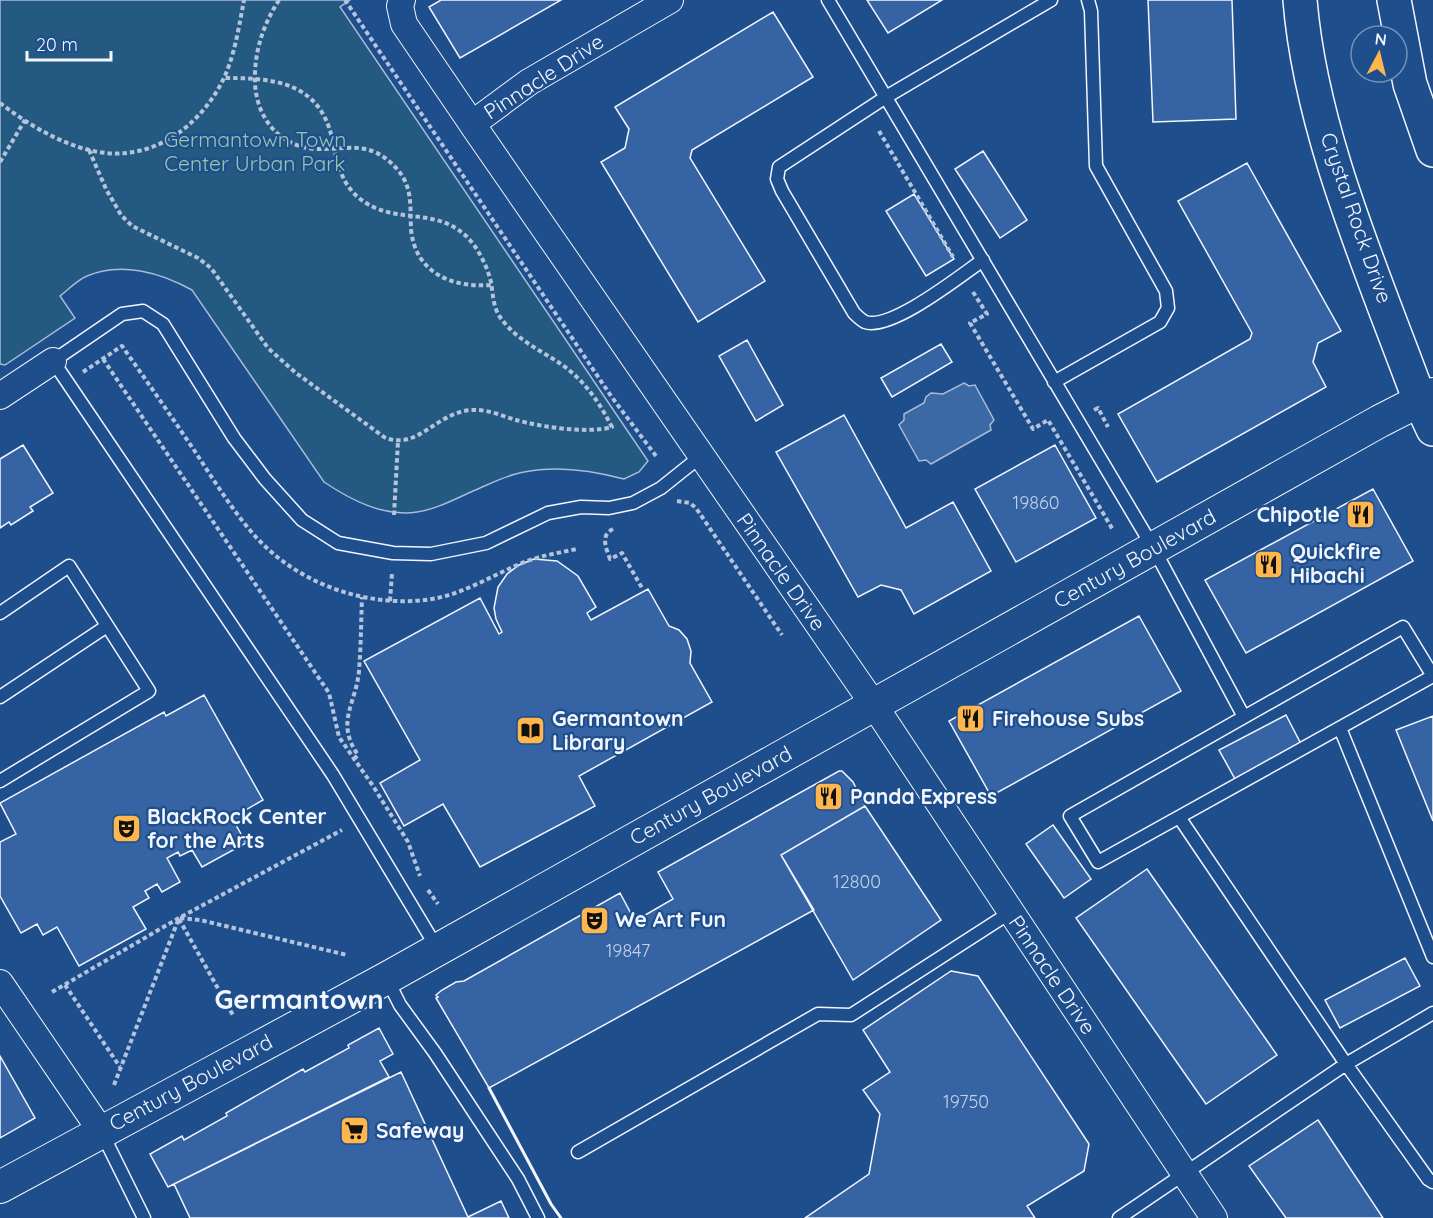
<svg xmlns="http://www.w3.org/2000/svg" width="1433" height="1218" font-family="Quicksand,sans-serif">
	<rect width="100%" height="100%" fill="#1f4e8c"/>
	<path fill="#245a82" stroke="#a8bbd7" stroke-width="1.5" d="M0,0H350L340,7L648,461L639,472L624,479C591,470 558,465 524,472C506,475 490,484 473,491C455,499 437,509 417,512C383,517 351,500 324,482L192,290C161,273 121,261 87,276C77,280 68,290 60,296L75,318L5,365L0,364Z"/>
	<path fill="#3b69a3" stroke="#a8bbd7" stroke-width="1.5" d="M964,383L969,386L975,385L994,420L990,425L991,430L931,464L926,460L919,461L899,425L904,420V414L924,403L926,397L931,393L943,394Z"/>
	<path fill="#3563a3" stroke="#f2f6ff" stroke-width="1.5" d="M441,0H561L460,58L429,7Z
		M867,0H942L888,33Z
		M1148,0H1232L1236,119L1153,122Z
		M773,12L813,77L692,150L690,158L765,281L698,322L601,162L625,148L629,129L615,107Z
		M983,151L1027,220L1000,238L955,169Z
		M1247,163L1341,331L1318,343L1313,362L1326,387L1157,482L1118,414L1250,339L1252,333L1178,201Z
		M914,194L954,259L926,276L886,211Z
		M747,340L783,405L756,421L719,356Z
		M941,344L952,362L892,397L881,378Z
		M844,415L906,528L953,502L991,571L914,614L901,590L881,585L858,597L776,452Z
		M23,445L53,493L30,507L33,511L11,525L9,522L0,528V459Z
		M1055,445L1096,518L1016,562L975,489Z
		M1373,489L1413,561L1246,653L1205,580Z
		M534,559L557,561L578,576L596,607L587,613L591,620L648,589L669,626L679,630L687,639L691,651L690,663L712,702L579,776L595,806L480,867L443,804L404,826L380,783L420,760L364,661L480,598L499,634L502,632L496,619L494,608L498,587L507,574L519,565Z
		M1139,616L1181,691L991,796L949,721Z
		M204,695L263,800L242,812L246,819L236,825L246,843L202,867L192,850L180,856L178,852L167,858L180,882L162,892L157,884L145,891L149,898L133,907L146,929L79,966L57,927L43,935L37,924L21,933L0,896V842L16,834L0,803L164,712L166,716Z
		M1286,715L1301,744L1235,779L1219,750Z
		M1433,716V821L1396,730Z
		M839,771H842L853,782L865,806L781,855L814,910L489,1088L436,998L438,997L436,995L442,990L456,982L464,981L620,893L635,921L673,899L658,872Z
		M865,806L941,920L853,980L781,855Z
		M1053,825L1091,879L1064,898L1026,844Z
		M1147,869L1277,1055L1206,1104L1076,918Z
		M1405,958L1420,986L1340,1028L1325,1000Z
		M951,971L978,976L1089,1144L1084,1171L1027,1206L1035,1218H805L869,1174L880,1114L863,1090L890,1072L863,1030Z
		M379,1028L393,1054L380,1061L389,1077L168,1187L150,1154L182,1136L184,1140L227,1116L226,1113L303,1069L305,1072L349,1048L348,1045Z
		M0,1056L35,1118L0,1138Z
		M401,1072L468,1217L501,1201L509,1218H190L174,1184Z
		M1318,1120L1383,1218H1286L1249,1166Z"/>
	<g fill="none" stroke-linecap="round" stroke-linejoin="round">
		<defs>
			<path id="service" d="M828,0L1154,549L1244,717L1070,816L1098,862L1433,676L1403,627L1244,717
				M983,260C960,276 891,331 865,322C861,320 857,316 854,313L782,191L777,179L779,167L886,97L1051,0
				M1054,382L1160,322L1168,308L1166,291L1096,166L1091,11L1088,0
				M0,613L69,566L149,691L0,781
				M0,697L107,626
				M1340,728L1433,957
				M1179,817L1346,1064L1428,1179L1433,1182
				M437,948L333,775L53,361L122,314L143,311L163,324L234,438L265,479L302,520L338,543L393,553L431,554L486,543L548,513L581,507L609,508L633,503L661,488L701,456
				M387,979L400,1005L435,1053L518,1179L538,1218
				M102,1133L144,1218
				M578,1152L818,1014L851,1015L1011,912
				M1119,1218L1346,1064L1433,1013"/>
			<path id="minor" d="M402,0L400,6L404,24L472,124
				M670,0L529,82L472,124L874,705L1214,1218
				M0,396L53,361
				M0,983L101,1131"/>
			<path id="tertiary" d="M0,1187L387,978L1380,421L1433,394"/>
			<path id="secondary" d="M1300,0C1311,135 1374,275 1420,401L1433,429
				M1394,0L1410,84L1433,150"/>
		</defs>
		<use href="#service" stroke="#f2f6ff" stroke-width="15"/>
		<use href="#minor" stroke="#f2f6ff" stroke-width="28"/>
		<use href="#tertiary" stroke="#f2f6ff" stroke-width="34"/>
		<use href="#secondary" stroke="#f2f6ff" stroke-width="36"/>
		<path stroke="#b3c4dc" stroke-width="4" stroke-dasharray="4.5 3" stroke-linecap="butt" d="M279,0C263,25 254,52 255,82C256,117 279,147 316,149C349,150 370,139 397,169C413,187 410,207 411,229C415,273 452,288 491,285
			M345,0L611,396L656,456
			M0,103C26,123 57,142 89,150C147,165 198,130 223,80C235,55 239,26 244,0
			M879,131L953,257
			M89,150L106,189L121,215L132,226L198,258L211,268L268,348L296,373L384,437C417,452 436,412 472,410C487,409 502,416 516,420C541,427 588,434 612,427C599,402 585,381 561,364C540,350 515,339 500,317C493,307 493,294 491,282C487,266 478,247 465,235C432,206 394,226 359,198C340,182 337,161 332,138C319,81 272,78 224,78
			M0,162L25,120
			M973,292L987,314L970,323L1033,429L1048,420L1113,530
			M103,359L329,693L339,737L373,786L408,842L420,876
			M83,372L122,346C146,380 169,413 192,447C212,477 231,509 255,536C298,584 368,609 432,599C463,594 491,576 520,564C538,556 558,553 577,549
			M1094,410L1098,408L1108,427
			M677,501L690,503L696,508L782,635
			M394,515L398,441
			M613,529C600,535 606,548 610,559L622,553L642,588
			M390,601L392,573
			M354,759L358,755C335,722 356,704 359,671C361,647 361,622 362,597
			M428,890L438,904
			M180,918L200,920L347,955
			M179,919L234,1017
			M65,985L120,1067
			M52,992L179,918L342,830
			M114,1085L179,918"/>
		<use href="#service" stroke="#1f4e8c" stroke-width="12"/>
		<use href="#minor" stroke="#1f4e8c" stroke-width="26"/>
		<use href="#tertiary" stroke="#1f4e8c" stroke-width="32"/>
		<use href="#secondary" stroke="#1f4e8c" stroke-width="33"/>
		<path stroke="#f2f6ff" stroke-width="3" d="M489,1088L551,1204L561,1218"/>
	</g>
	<defs>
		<symbol id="restaurant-square" viewBox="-11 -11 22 22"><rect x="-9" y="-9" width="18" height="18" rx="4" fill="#ffb74d" stroke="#1f4e8c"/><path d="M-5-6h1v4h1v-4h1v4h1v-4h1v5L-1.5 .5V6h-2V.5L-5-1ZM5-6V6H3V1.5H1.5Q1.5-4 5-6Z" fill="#111"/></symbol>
		<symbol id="library-square" viewBox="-11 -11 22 22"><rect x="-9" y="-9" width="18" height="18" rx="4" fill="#ffb74d" stroke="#1f4e8c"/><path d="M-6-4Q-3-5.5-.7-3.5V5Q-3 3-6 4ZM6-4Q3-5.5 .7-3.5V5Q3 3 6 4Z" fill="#111"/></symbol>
		<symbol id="theatre-square" viewBox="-11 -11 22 22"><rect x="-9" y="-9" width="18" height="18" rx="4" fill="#ffb74d" stroke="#1f4e8c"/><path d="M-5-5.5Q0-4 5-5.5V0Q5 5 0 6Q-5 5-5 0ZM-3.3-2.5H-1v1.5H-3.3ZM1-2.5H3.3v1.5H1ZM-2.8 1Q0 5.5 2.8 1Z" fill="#111"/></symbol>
		<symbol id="supermarket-square" viewBox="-11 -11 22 22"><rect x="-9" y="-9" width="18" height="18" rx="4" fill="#ffb74d" stroke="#1f4e8c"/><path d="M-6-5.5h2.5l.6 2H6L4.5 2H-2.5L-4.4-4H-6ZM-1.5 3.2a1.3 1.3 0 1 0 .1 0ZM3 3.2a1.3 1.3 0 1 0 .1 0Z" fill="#111"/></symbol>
	</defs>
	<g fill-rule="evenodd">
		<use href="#restaurant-square" x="1344" y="498" width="33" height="33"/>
		<use href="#restaurant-square" x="1252" y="548" width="33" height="33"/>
		<use href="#restaurant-square" x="954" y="702" width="33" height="33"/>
		<use href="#library-square" x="514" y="714" width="33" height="33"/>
		<use href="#restaurant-square" x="812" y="780" width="33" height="33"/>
		<use href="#theatre-square" x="110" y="812" width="33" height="33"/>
		<use href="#theatre-square" x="578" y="904" width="33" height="33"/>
		<use href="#supermarket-square" x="338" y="1114" width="33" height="33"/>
	</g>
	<g text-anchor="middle" stroke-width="4.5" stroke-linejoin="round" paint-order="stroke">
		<g font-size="18" fill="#c3d1e8">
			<text x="1036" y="509">19860</text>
			<text x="857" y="888">12800</text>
			<text x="628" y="957">19847</text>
			<text x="966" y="1108">19750</text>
		</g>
		<g font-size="21" fill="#f2f6ff" stroke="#1f4e8c">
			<text transform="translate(544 77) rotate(-33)" y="7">Pinnacle Drive</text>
			<text transform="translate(1356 218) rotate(71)" y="7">Crystal Rock Drive</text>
			<text transform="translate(1135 559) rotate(-29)" y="7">Century Boulevard</text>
			<text transform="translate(781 572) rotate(55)" y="7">Pinnacle Drive</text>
			<text transform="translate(711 796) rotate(-29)" y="7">Century Boulevard</text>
			<text transform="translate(1052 975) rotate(56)" y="7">Pinnacle Drive</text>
			<text transform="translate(191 1083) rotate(-28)" y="7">Century Boulevard</text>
		</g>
		<g font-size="21" fill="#97c8a6" stroke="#1f4e8c">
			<text x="255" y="147">Germantown Town<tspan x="255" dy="24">Center Urban Park</tspan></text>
		</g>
		<g font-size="21" font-weight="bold" fill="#f2f6ff" stroke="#1f4e8c" text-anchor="start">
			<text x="1340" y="522" text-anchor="end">Chipotle</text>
			<text x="1290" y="559">Quickfire<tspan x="1290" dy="24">Hibachi</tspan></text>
			<text x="552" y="726">Germantown<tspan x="552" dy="24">Library</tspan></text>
			<text x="992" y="726">Firehouse Subs</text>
			<text x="850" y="804">Panda Express</text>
			<text x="147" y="824">BlackRock Center<tspan x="147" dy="24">for the Arts</tspan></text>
			<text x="615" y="927">We Art Fun</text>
			<text x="376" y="1138">Safeway</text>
		</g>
		<g font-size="27" font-weight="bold" fill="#f2f6ff" stroke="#1f4e8c">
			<text x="299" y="1009">Germantown</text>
		</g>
	</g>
	<g transform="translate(1379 54) rotate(7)"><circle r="28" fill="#1f4e8c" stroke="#7391ba" stroke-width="1.5"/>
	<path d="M0-4.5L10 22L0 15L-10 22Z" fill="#ffb74d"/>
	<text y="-9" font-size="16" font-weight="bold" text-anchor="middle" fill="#f2f6ff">N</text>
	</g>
	<path d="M27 51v9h84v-9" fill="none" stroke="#f2f6ff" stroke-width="3"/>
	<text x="36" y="51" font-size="18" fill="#f2f6ff" stroke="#1f4e8c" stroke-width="4.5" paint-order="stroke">20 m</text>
</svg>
